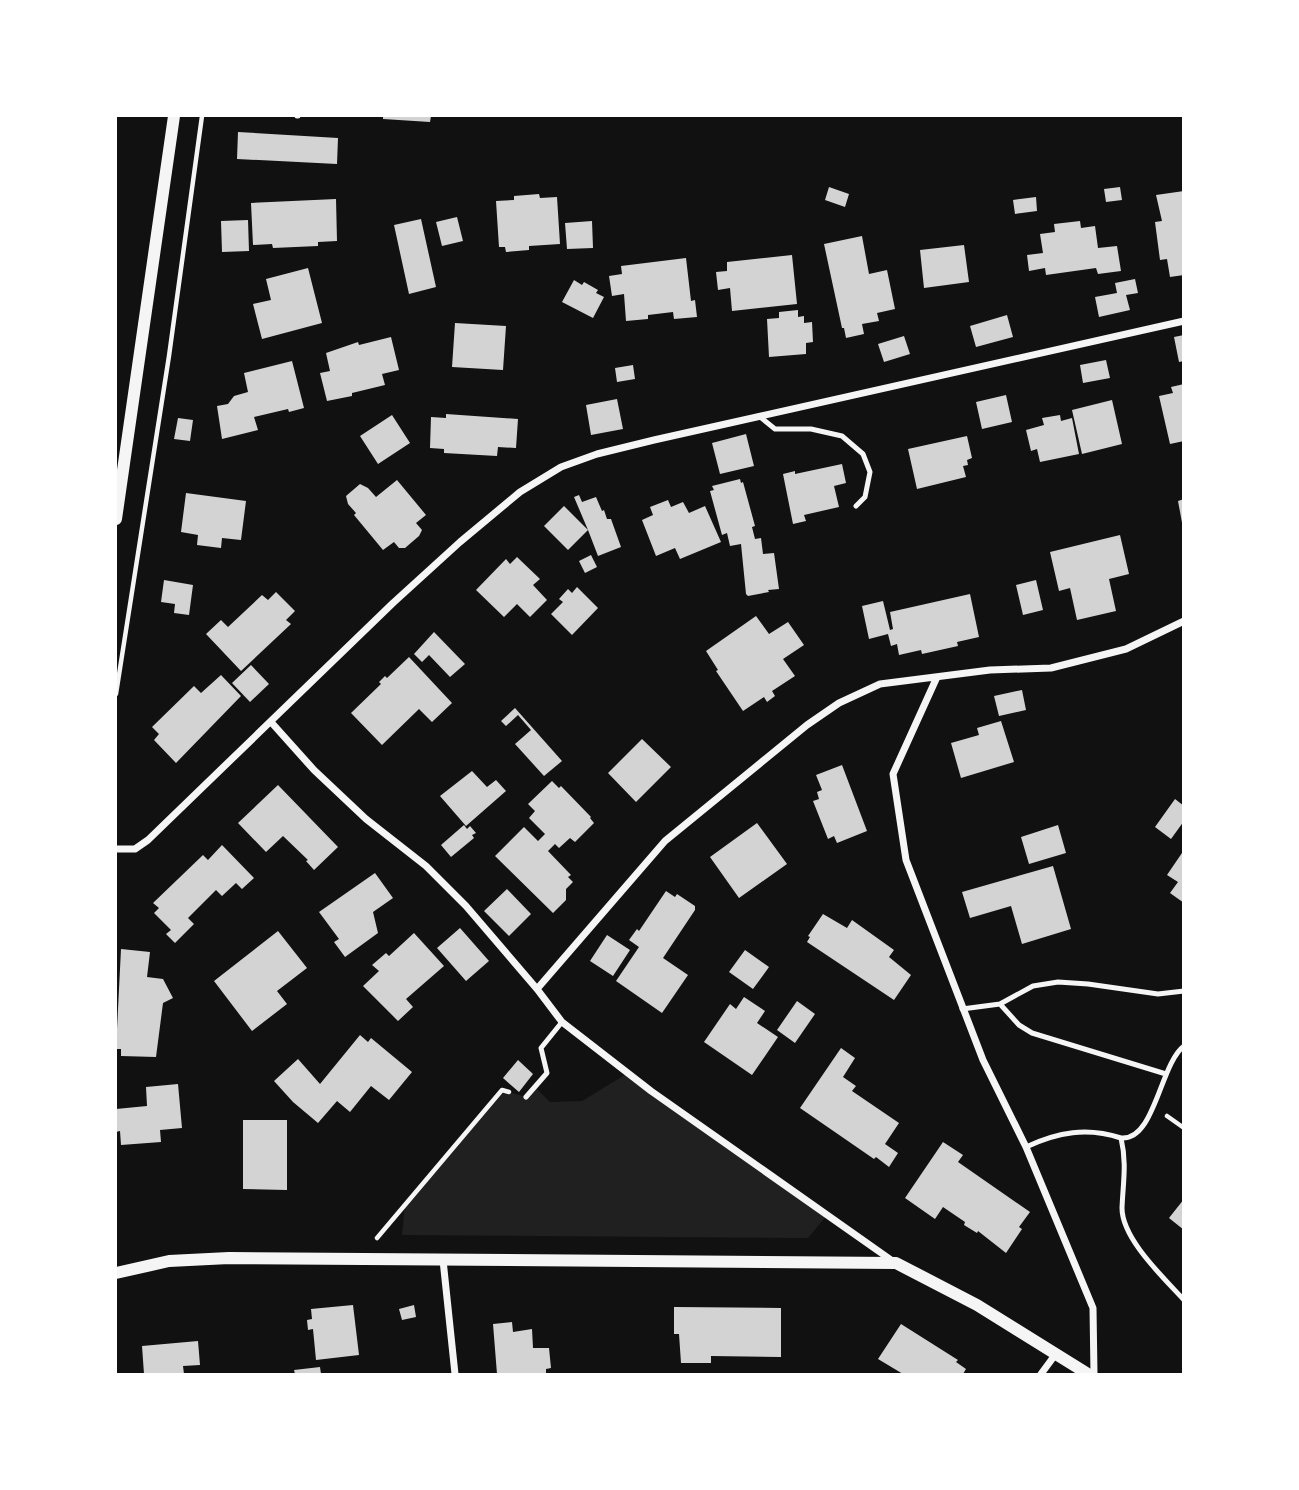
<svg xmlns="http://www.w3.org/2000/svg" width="1299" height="1490" font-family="'IBM Plex Sans',sans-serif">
	<rect width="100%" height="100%" fill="#111"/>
	<path fill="#202020" d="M628,1073L827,1215L808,1238L402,1235L405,1204L502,1090L526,1097L535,1087L550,1102L582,1101Z"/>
	<path fill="#d3d3d3" d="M383,116H431L430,122L383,119Z
		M238,132L338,138L337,164L237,159Z
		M829,187L849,194L845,207L825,200Z
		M1120,187L1122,200L1106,202L1104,189Z
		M1184,191V275L1170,277L1167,259L1160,260L1155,222L1162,221L1156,195Z
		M539,194L540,198L557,197L560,244L529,246V250L506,252L505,247H499L496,201L514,200V196Z
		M1036,197L1037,211L1015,214L1013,200Z
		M336,199L337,241L318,242V246L273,248L272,244L253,245L251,203Z
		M457,217L463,241L442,246L436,222Z
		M421,219L436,287L409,294L394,225Z
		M248,220L249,251L222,252L221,221Z
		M592,221L593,248L567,249L565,223Z
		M1080,221L1081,228L1095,226L1098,248L1117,246L1121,271L1098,274L1096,268L1046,275L1045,268L1029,271L1027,255L1043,253L1040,234L1055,232L1054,224Z
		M862,236L869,274L887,270L895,309L877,313L879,321L862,324L864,334L846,338L844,328H842L824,244Z
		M964,245L969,282L924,288L920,250Z
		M792,255L797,304L732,311L730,288L718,290L716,272L727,271V262Z
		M686,258L691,301L695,300L697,317L674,319L673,312L648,315V319L626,321L624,294L612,296L609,276L622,274L621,266Z
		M308,268L322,323L262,339L253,304L271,300L266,279Z
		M1135,279L1138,293L1126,295L1130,310L1099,317L1095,297L1117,293L1115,283Z
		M574,280L582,285L584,282L598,290L596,293L604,297L593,318L562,302Z
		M798,310V317L804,316V323L812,322L813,342L806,343V354L769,357L767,319L779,318V312Z
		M1007,315L1013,337L976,347L970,326Z
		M455,323L506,326L503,370L452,367Z
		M1184,335V361L1179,362L1174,337Z
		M904,336L910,354L884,362L878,344Z
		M391,337L399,370L382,374L385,385L352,393V396L327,401L320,373L330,371L326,353L358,342L359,345Z
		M1106,360L1110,378L1083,383L1080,365Z
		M292,361L304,408L289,412L288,409L254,417L258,430L222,439L217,406L228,404L234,396L248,392L244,373Z
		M633,365L635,379L617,382L615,368Z
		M1184,384V441L1170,444L1159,396L1173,393L1171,387Z
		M1006,395L1012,422L982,429L976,402Z
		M617,399L623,429L591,435L586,405Z
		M1112,400L1122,444L1082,454L1072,410Z
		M446,414L518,419L516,448L498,447L497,456L444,453V449L430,448L431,417L446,418Z
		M392,415L410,443L378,464L360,436Z
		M1060,415L1061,421L1072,418L1079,454L1040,462L1037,449L1031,451L1026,430L1044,425L1042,418Z
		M178,418L193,420L190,441L174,439Z
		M746,434L754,466L720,474L712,443Z
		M967,436L972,458L967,460L968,465L963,466L966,477L917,489L908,449Z
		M842,464L846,483L834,486L839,507L804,515L806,521L793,524L783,474L795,471V474Z
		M740,479L741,483L743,482L755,526L752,527L755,539L761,538L763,554L774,553L779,589L768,590L769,592L748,596L746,594L741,544L730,546L727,533L722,535L710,491L714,490L712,486Z
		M397,480L426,515L416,523L422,530L419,536L405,548H399L394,542L383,550L354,515L356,513L348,504L346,496L360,484L368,488L376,497Z
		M186,493L246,501L241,540L222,538L221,548L197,545L198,535L181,532Z
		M579,495L582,502L596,497L602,511L604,510L607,519H611L621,547L598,556L588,530L568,550L544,526L564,506L588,530L574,497Z
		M1184,499V528H1183L1178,501Z
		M668,500L671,507L683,502L689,513L705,506L721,542L680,559L675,548L656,556L642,520L653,515L650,507Z
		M1120,535L1129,574L1109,579L1116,611L1077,620L1070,588L1059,591L1050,552Z
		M591,555L597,567L585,573L579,561Z
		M517,557L540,579L533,585L547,600L530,617L517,604L504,617L476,590L506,559L510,564Z
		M164,580L193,585L189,615L174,613L175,604L161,602Z
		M1036,580L1043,610L1023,615L1016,585Z
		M577,587L598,608L572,635L551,614L563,602L559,599L568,589L572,593Z
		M276,592L295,611L286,620L291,624L241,671L206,634L221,620L228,627L262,595L268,600Z
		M970,594L979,637L957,642L958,646L922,654L921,650L899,655L897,644L891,646L888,634L869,639L862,606L883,601L890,630L893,629L890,612Z
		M756,616L769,634L788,622L804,645L783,659L795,676L772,691L775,696L767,702L764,697L743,711L716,671L718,670L706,651Z
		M434,632L465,664L450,677L429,655L422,662L414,654Z
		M409,657L452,703L432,722L419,709L382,745L351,713L381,684L379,682L385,676L387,678Z
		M251,665L269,684L250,702L232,683Z
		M221,675L241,696L176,763L154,740L159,734L152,727L194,686L201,693Z
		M1022,690L1026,710L999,716L994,696Z
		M515,708L562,761L544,776L515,744L531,730L518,715L506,726L501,721Z
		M1001,721L1014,762L961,778L951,743L979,735L977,728Z
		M642,739L671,767L636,802L608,773Z
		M842,765L867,831L837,843L834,836L828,839L813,801L819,799L817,792L822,790L816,775Z
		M472,771L487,787L496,780L506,791L466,826L440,796Z
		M552,781L559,788L561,786L591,817L590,818L594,823L575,842L570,838L559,848L555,844L548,851L571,875L568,877L573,882L566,889V900L553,913L495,856L524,827L538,841L545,834L529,818L535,811L528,804Z
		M278,785L338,847L314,870L306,861L308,860L283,836L266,852L238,823Z
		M1175,799L1184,806V821L1171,839L1155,827Z
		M757,823L787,864L739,898L710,857Z
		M464,825L467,829L470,826L476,833L472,835L474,838L451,857L441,845Z
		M1058,825L1066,853L1029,864L1021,837Z
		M222,845L254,878L242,889L236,883L222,896L216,890L188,918L194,924L175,943L166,934L171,930L154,913L159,908L153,903L203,855L208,860Z
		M1184,850V903L1170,893L1178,882L1167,875Z
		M1053,866L1071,929L1022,944L1011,906L970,918L962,892Z
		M375,873L393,898L373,912L378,933L345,957L334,942L339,939L319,912Z
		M507,889L531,914L509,936L484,911Z
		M666,891L675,897L677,894L695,906V910L663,958L688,975L662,1013L616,981L639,947L629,940L637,929L639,931Z
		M823,914L847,928L852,920L894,950L889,957L911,975L894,1000L807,942L810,937L808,936Z
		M460,928L489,961L466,981L437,948Z
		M278,931L307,968L277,991L287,1004L252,1031L214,981Z
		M414,933L444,966L406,999L413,1007L398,1021L363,986L379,971L372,965L386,953L389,956Z
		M607,935L630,950L613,976L590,961Z
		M121,949L150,952L147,977L163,979L173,998L163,1003L156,1057L121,1056V1049H116Z
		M745,950L769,967L753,989L729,972Z
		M744,997L765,1011L757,1023L778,1037L752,1075L704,1042L730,1004L736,1009Z
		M797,1001L815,1014L795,1043L777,1030Z
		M360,1035L368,1042L371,1038L412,1072L389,1100L371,1086L350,1112L337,1101L318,1123L293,1102L274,1081L298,1059L320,1084Z
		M841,1048L855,1058L843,1077L856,1086L852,1091L899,1123L885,1144L898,1153L889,1167L876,1157L874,1159L800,1108Z
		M518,1060L533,1074L519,1092L503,1078Z
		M178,1084L182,1128L160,1130L161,1142L121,1145L120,1131L116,1132V1109L147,1106L146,1087Z
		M243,1120H287V1190L243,1189Z
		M943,1142L963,1155L958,1162L1030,1212L1019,1227L1022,1229L1006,1253L978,1231L977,1233L964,1225L965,1222L943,1207L935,1219L905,1198Z
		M1184,1199V1230L1169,1218Z
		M353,1305L359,1355L316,1360L313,1329L308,1330L307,1320L312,1319L311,1309Z
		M414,1305L416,1317L402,1320L399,1309Z
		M674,1307L781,1308V1357L711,1356V1363H681L679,1334H674Z
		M512,1322L513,1332L532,1329L533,1348H549L551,1368L546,1369V1374H497L493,1324Z
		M901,1324L958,1360L956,1362L966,1369L963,1374H903L878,1359Z
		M198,1341L200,1365L183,1366L184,1374H144L142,1346Z
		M320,1367L321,1374H295L294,1370Z"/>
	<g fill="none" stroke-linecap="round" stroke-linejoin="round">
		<path stroke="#f5f5f5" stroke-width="4.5" d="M116,694L169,356L202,116
			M1167,1116L1184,1128
			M377,1238L502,1090L509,1092"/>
		<path stroke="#f5f5f5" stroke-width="5" d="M297,116H298
			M759,416L775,429H811L842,436L863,454L870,472L865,497L856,506
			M1000,1004L1019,1025L1032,1033L1166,1074
			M962,1009L1000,1004L1033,986L1058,982L1088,984L1158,994L1184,991
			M526,1097L547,1073L541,1048L562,1022
			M1121,1138C1155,1141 1160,1064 1184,1046
			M1026,1147C1058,1132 1087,1127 1121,1138C1127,1163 1123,1183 1122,1208C1122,1239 1164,1278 1184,1300"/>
		<path stroke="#f5f5f5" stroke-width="7" d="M937,677L893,774L906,860L983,1060L1026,1147L1093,1308L1094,1374
			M271,722L314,770L366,819L426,866L466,906L537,989L562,1022L651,1091L894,1262
			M116,849H135L148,840L393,603L460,542L520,492L561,467L597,454L654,440L1184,321
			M537,989L665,841L807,725L839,703L880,684L990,670L1051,668L1126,649L1184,621
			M443,1260L455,1374
			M1041,1374L1055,1355"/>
		<path stroke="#f5f5f5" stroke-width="12" d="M116,519L174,116
			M116,1273L169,1261L229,1258L896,1263L977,1305L1088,1374"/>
	</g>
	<rect width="1299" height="1490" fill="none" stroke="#ffffff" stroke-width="234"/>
</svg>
